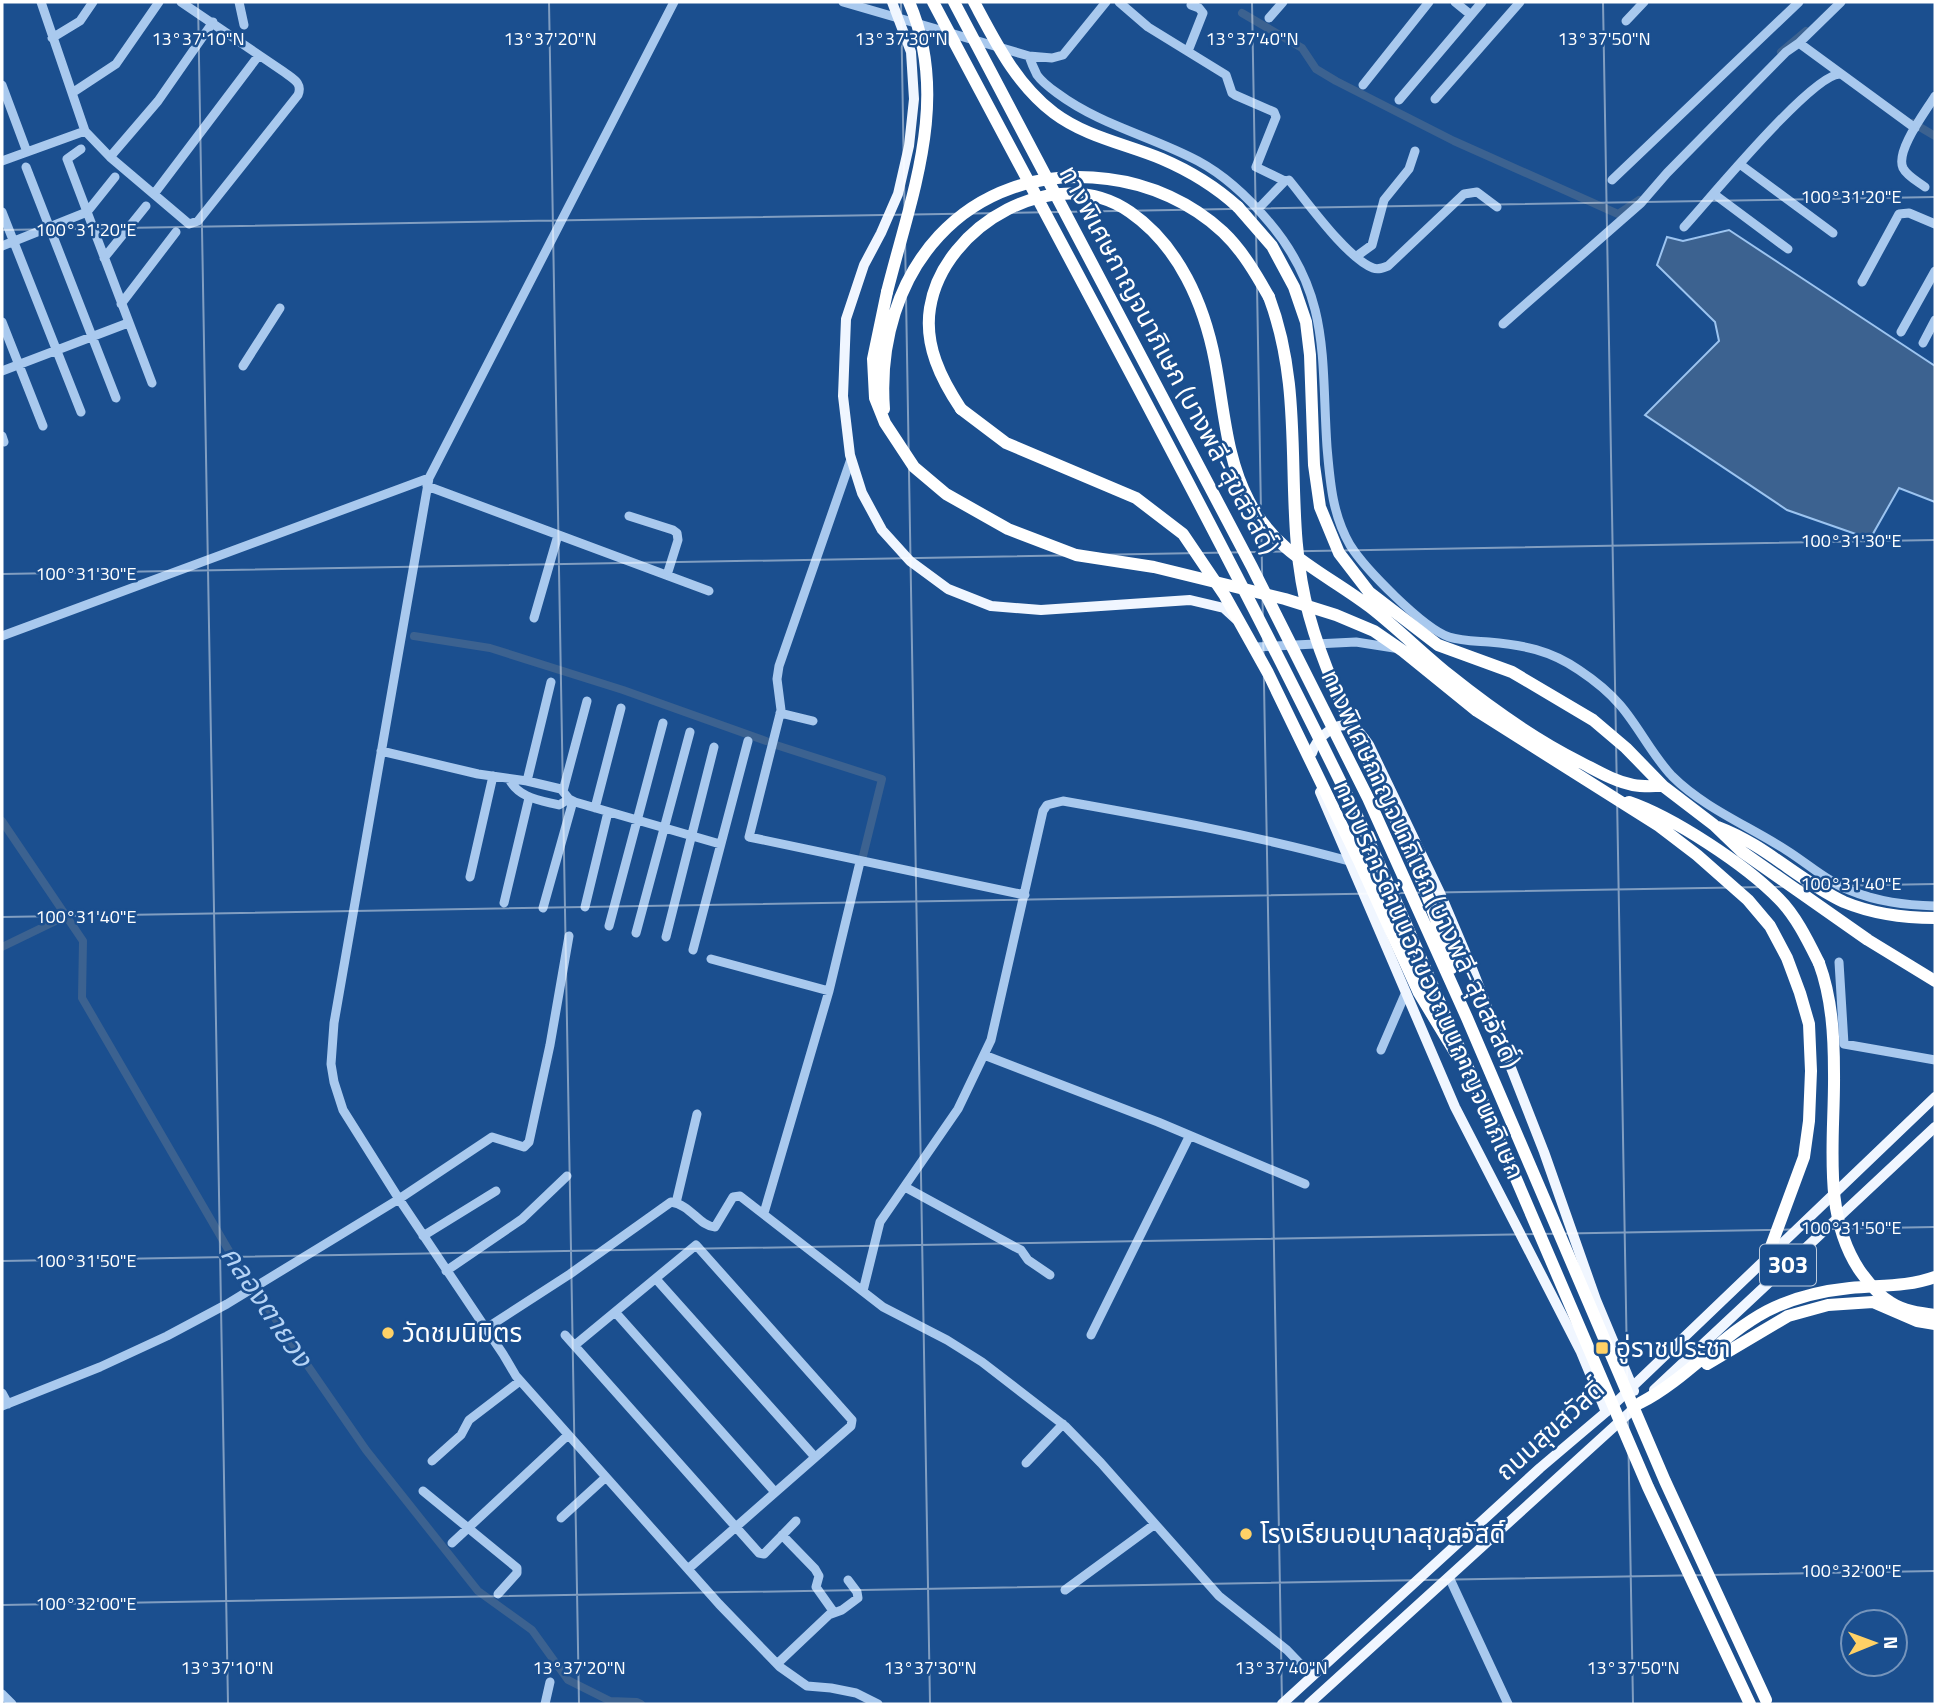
<svg xmlns="http://www.w3.org/2000/svg" width="1937" height="1706" font-family="'Titillium Web','Noto Sans Thai',sans-serif">
	<rect width="100%" height="100%" fill="#1b4f8f"/>
	<path fill="#3c6290" stroke="#9cc4f0" stroke-width="2" d="M1729,230L1935,366V502L1899,488L1870,539L1787,510L1645,415L1719,341L1715,322L1657,265L1667,237L1683,241Z"/>
	<g fill="none" stroke-linecap="round" stroke-linejoin="round">
		<path stroke="#3c6290" stroke-width="8" d="M1242,13L1302,48L1316,69L1336,81L1454,141L1618,214L1639,200
			M1781,52L1806,31
			M1913,123L1935,136
			M414,636L490,648L623,690L766,741
			M776,745L882,779L863,856
			M2,821L83,941L82,998L232,1256L366,1450L478,1591L532,1630L568,1680L610,1701L637,1702L641,1704
			M2,947L66,916"/>
		<path stroke="#a9c9ee" stroke-width="9" d="M41,2L85,131L110,157L189,224L198,221L298,95C303,83 293,79 284,72L181,2
			M239,2L244,25
			M674,2L429,478L334,1023L331,1064L334,1082L343,1110L399,1199L503,1354L516,1376L719,1604L780,1667L807,1686L831,1688L856,1693L878,1704
			M843,2L1029,56L1052,58L1063,55L1106,2
			M1119,2L1148,27L1226,75L1232,93L1235,95L1274,112L1276,117L1256,167L1285,181
			M1455,2L1471,15
			M1269,18L1283,2
			M1626,21L1644,2
			M52,38L80,21L93,2
			M1799,43L1915,128
			M1188,51L1203,13L1199,8L1191,5
			M1029,56C1031,62 1034,69 1037,75C1042,82 1050,88 1057,93C1100,125 1151,136 1198,161C1226,176 1248,197 1269,222C1331,295 1321,359 1327,447C1330,481 1332,514 1350,545C1365,569 1423,628 1449,637C1461,641 1476,641 1489,642C1523,645 1550,650 1579,670C1594,680 1608,691 1620,705C1639,727 1652,755 1672,776C1704,808 1749,826 1786,850C1807,863 1826,881 1849,890C1878,902 1905,905 1935,906
			M2,85L27,152
			M1363,85L1429,2
			M72,93L116,64L159,2
			M1435,99L1520,2
			M1399,100L1482,2
			M81,149L67,159L152,383
			M110,157L158,101L213,22
			M2,161L85,131
			M1741,165L1833,233
			M26,167L116,398
			M1612,180L1799,2
			M1925,187C1917,181 1907,176 1903,168C1895,151 1926,111 1935,96
			M154,194L259,55
			M1714,194L1788,249
			M1258,209L1285,181L1289,180C1308,203 1347,258 1373,268C1378,270 1383,268 1388,266L1464,194L1477,192L1497,207
			M2,212L81,412
			M1684,227C1708,201 1812,74 1840,74
			M2,246L87,212L115,177
			M1357,256L1372,245L1384,200L1409,169L1415,151
			M104,258L146,206
			M1862,282L1899,214L1909,213L1935,224
			M121,304L176,232
			M2,322L43,426
			M1503,324L1641,203L1667,173L1786,52L1799,43L1841,2
			M1901,332L1935,271
			M1923,343L1935,320
			M243,366L280,308
			M2,371L128,323
			M2,436L4,442
			M851,459L779,666L777,679L781,710L749,837L1025,895
			M427,486L709,591
			M629,516L673,530L677,533L678,540L667,575
			M534,618L558,535
			M2,636L429,478
			M1256,647L1356,642L1394,648
			M780,713L813,721
			M381,751L478,774L527,781L561,789L569,799L575,802L720,844
			M509,779C519,798 539,800 559,805L569,799
			M527,781L551,682
			M563,791L587,701
			M595,808L621,708
			M470,877L493,776
			M504,903L529,798
			M585,907L608,812
			M543,908L573,801
			M609,926L663,723
			M636,933L690,732
			M666,937L714,747
			M693,950L748,741
			M711,959L829,991
			M1839,962L1844,1044L1935,1060
			M1381,1050L1406,992
			M984,1055L1158,1122L1305,1184
			M905,1187L1015,1247L1021,1250L1028,1260L1050,1275
			M676,1203L697,1114
			M764,1213L829,991L860,862
			M423,1236L496,1191
			M446,1271L522,1219L567,1176
			M656,1279L815,1457
			M863,1291L880,1222L958,1109L991,1040L1043,811L1047,805L1063,801C1159,818 1254,835 1349,861
			M616,1313L775,1492
			M485,1329L570,1274L671,1202C691,1205 699,1226 715,1227L733,1197L740,1196L883,1307L947,1340L982,1362L1065,1426L1101,1463L1219,1596L1287,1650L1312,1676
			M565,1335L759,1553L764,1554L796,1521
			M1091,1335L1189,1137
			M575,1345L696,1245L852,1420L851,1426L688,1569
			M2,1393L8,1404
			M2,1406L100,1367L167,1336L227,1304L399,1199L492,1137L524,1147L529,1142L550,1045L569,936
			M432,1461L461,1435L469,1420L520,1381
			M1026,1463L1063,1424
			M423,1491L517,1568V1573L498,1594
			M561,1518L606,1477
			M452,1543L568,1435
			M1449,1577L1508,1704
			M1065,1590L1155,1524
			M831,1614L842,1610L858,1598L857,1592L848,1580
			M777,1664L833,1611L816,1587L819,1576L815,1569L782,1535
			M2,1694L12,1704
			M545,1704L550,1682"/>
		<path stroke="#f0f6ff" stroke-width="10" d="M892,2L911,52L914,99L909,146L898,194L881,233L864,265L846,319L843,396L850,455L862,493L882,530L910,561L948,589L991,606L1041,610L1190,600L1224,608L1236,619
			M1312,753C1316,738 1336,720 1353,727C1360,731 1365,739 1369,745L1440,893L1471,966L1544,1152L1596,1300L1634,1391
			M1320,792L1455,1107L1581,1352L1606,1412
			M1654,1390L1935,1127
			M1282,1704L1540,1468L1606,1412L1935,1097
			M1309,1704L1639,1404"/>
		<path stroke="#fff" stroke-width="12" d="M1238,207L1272,246L1294,287L1306,322L1310,355L1314,465L1320,507L1339,553L1369,592L1438,645L1512,672L1593,720L1626,748L1663,786L1714,825L1741,851L1868,940L1935,981
			M887,292L873,359L875,398L885,423L914,467L946,494L1008,529L1076,555L1154,567L1285,599L1336,615L1374,631L1403,651L1477,711L1659,826L1697,855L1748,900L1770,926L1787,958L1800,993L1809,1024L1811,1071L1809,1121L1804,1157L1766,1260
			M884,409C874,272 966,161 1108,179C1150,184 1192,203 1223,232C1242,250 1256,274 1269,297
			M961,409C941,379 924,345 930,308C943,225 1057,160 1130,212C1179,246 1204,304 1215,361C1224,408 1226,458 1249,501C1277,555 1324,572 1370,607C1397,628 1421,652 1448,674C1488,706 1532,738 1578,761C1596,770 1613,781 1633,785C1643,787 1653,786 1663,786
			M1629,802C1673,817 1746,865 1779,899C1796,916 1808,941 1819,963
			M1718,827C1766,845 1799,881 1844,902C1873,914 1905,918 1935,918
			M1472,1077L1502,1146
			M1707,1364L1788,1316L1828,1305L1873,1302L1917,1321L1935,1324
			M1640,1403C1687,1379 1720,1336 1767,1311C1792,1298 1821,1291 1850,1288C1879,1285 1907,1287 1935,1277"/>
		<path stroke="#fff" stroke-width="12" d="M933,2C1072,265 1216,527 1347,795C1392,888 1431,983 1472,1077
			M954,2L1252,567L1368,798L1467,1018L1665,1481L1766,1700
			M974,2C996,43 1016,84 1054,113C1086,137 1126,144 1162,159C1190,171 1216,187 1238,207
			M887,292C911,196 951,99 909,2
			M1269,297C1309,403 1280,509 1309,615C1327,681 1361,743 1389,805C1414,858 1435,912 1452,968
			M961,409L1006,443L1136,498L1183,534L1225,596L1268,673L1360,863L1419,993L1456,1054
			M1819,963C1832,998 1834,1036 1834,1073C1835,1139 1821,1213 1860,1271C1868,1282 1878,1295 1890,1302C1904,1311 1919,1313 1935,1315
			M1502,1146L1648,1487L1750,1704"/>
	</g>
	<path fill="none" stroke="#fff" stroke-width="2" stroke-opacity="0.45" d="M198,2L228,1704M549,2L579,1704M901,2L930,1704M1252,2L1282,1704M1603,2L1633,1704M2,230L1935,197M2,574L1935,540M2,917L1935,884M2,1261L1935,1227M2,1605L1935,1571"/>
	<g fill="#ffd166" stroke="#1b4f8f" stroke-width="2.5">
		<circle cx="388" cy="1333" r="7"/>
		<rect x="1595" y="1341" width="14" height="14" rx="3.5"/>
		<circle cx="1246" cy="1534" r="7"/>
	</g>
	<g text-anchor="middle" stroke-width="5" stroke-linejoin="round" paint-order="stroke">
		<rect fill="#1b4f8f" stroke="#bbcadd" stroke-width="2" x="1760" y="1244.5" width="56" height="41" rx="5"/>
		<g font-size="24" font-weight="bold" fill="#fff">
			<text x="1788" y="1273">303</text>
		</g>
		<g font-size="26" fill="#fff" stroke="#1b4f8f">
			<text transform="translate(1169 360) rotate(62)" y="9">ทางพิเศษกาญจนาภิเษก (บางพลี-สุขสวัสดิ์)</text>
			<text transform="translate(1421 869) rotate(65)" y="9">ทางพิเศษกาญจนาภิเษก (บางพลี-สุขสวัสดิ์)</text>
			<text transform="translate(1429 980) rotate(66)" y="9">ทางบริการด้านนอกของถนนกาญจนาภิเษก</text>
			<text transform="translate(1550 1430) rotate(-42)" y="9">ถนนสุขสวัสดิ์</text>
		</g>
		<g font-size="26" fill="#fff" stroke="#1b4f8f" text-anchor="start">
			<text x="402" y="1342">วัดชมนิมิตร</text>
			<text x="1616" y="1357">อู่ราชประชา</text>
			<text x="1260" y="1543">โรงเรียนอนุบาลสุขสวัสดิ์</text>
		</g>
		<g font-size="28" font-style="italic" fill="#b5d3f5" stroke="#1b4f8f">
			<text transform="translate(267 1306) rotate(56)" y="10">คลองตายวง</text>
		</g>
	</g>
	<g font-size="18" text-anchor="middle" fill="#fff" stroke="#1b4f8f" stroke-width="5" stroke-linejoin="round" paint-order="stroke">
		<text x="198" y="45">13°37'10"N</text>
		<text x="550" y="45">13°37'20"N</text>
		<text x="901" y="45">13°37'30"N</text>
		<text x="1252" y="45">13°37'40"N</text>
		<text x="1604" y="45">13°37'50"N</text>
		<text x="1851" y="203">100°31'20"E</text>
		<text x="86" y="236">100°31'20"E</text>
		<text x="1851" y="547">100°31'30"E</text>
		<text x="86" y="580">100°31'30"E</text>
		<text x="1851" y="890">100°31'40"E</text>
		<text x="86" y="923">100°31'40"E</text>
		<text x="1851" y="1234">100°31'50"E</text>
		<text x="86" y="1267">100°31'50"E</text>
		<text x="1851" y="1577">100°32'00"E</text>
		<text x="86" y="1610">100°32'00"E</text>
		<text x="227" y="1674">13°37'10"N</text>
		<text x="579" y="1674">13°37'20"N</text>
		<text x="930" y="1674">13°37'30"N</text>
		<text x="1281" y="1674">13°37'40"N</text>
		<text x="1633" y="1674">13°37'50"N</text>
	</g>
	<rect width="1937" height="1706" fill="none" stroke="#ffffff" stroke-width="7"/>
	<g transform="translate(1874 1643) rotate(89)"><circle r="33" fill="#1b4f8f" stroke="#7695bc" stroke-width="2"/>
	<path d="M0-5L12 26L0 18L-12 26Z" fill="#ffd166"/>
	<text y="-10" font-size="19" font-weight="bold" text-anchor="middle" fill="#ffffff">N</text>
	</g>
</svg>
